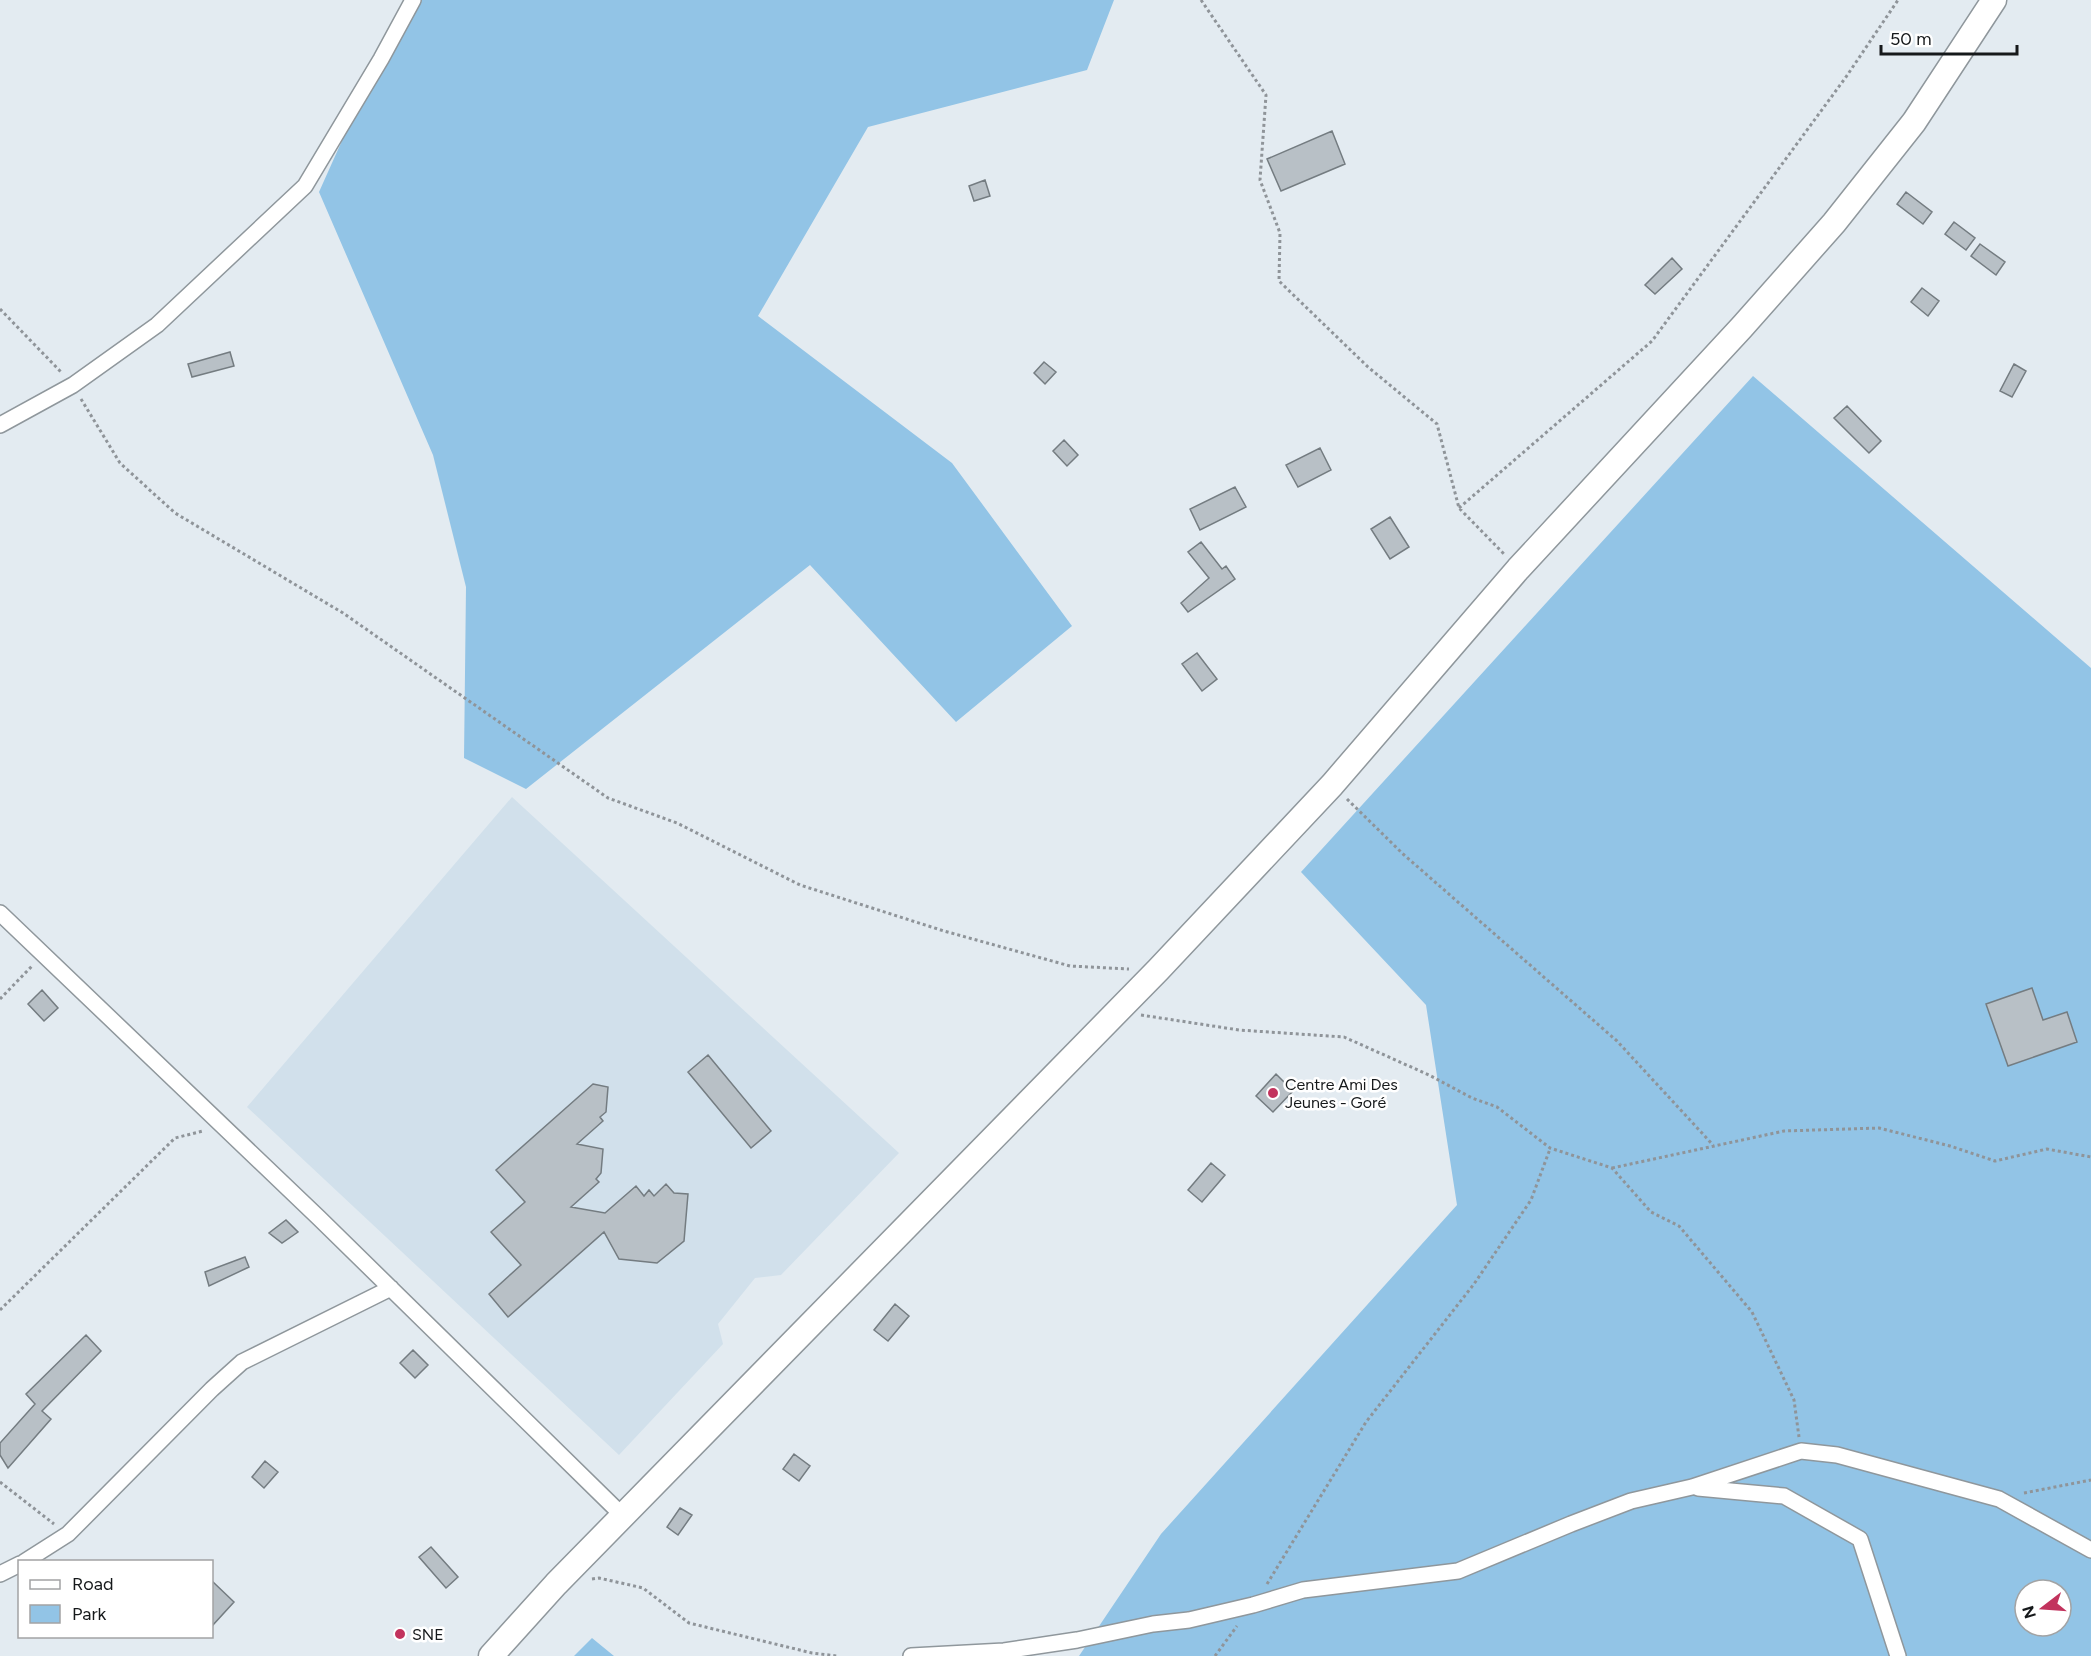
<svg xmlns="http://www.w3.org/2000/svg" width="2091" height="1656" font-family="Figtree,sans-serif">
	<rect width="100%" height="100%" fill="#e3ebf1"/>
	<path fill="#d1e0eb" d="M512,797L899,1153L781,1275L755,1278L718,1324L723,1344L619,1455L247,1107Z"/>
	<path fill="#92c4e6" fill-rule="evenodd" d="M405,0H1114L1087,70L868,127L758,316L952,463L1072,626L956,722L810,565L526,789L464,758L466,587L433,455L319,192Z
		M1753,376L2091,668V1656H1079L1161,1534L1457,1205L1426,1005L1301,872ZM2025,1590H2061V1626H2025Z
		M592,1638L614,1656H574Z"/>
	<path fill="#b8c0c6" stroke="#747c81" stroke-width="1.5" d="M1332,131L1345,164L1281,191L1267,159Z
		M985,180L990,196L974,201L969,186Z
		M1906,192L1932,212L1923,224L1897,204Z
		M1954,222L1975,238L1966,250L1945,234Z
		M1980,244L2005,262L1996,275L1971,256Z
		M1672,258L1682,269L1655,294L1645,285Z
		M1922,288L1939,301L1928,316L1911,302Z
		M230,352L234,366L192,377L188,364Z
		M1044,362L1056,372L1045,384L1034,373Z
		M2014,364L2026,371L2012,397L2000,391Z
		M1847,406L1881,441L1869,453L1834,418Z
		M1064,440L1078,455L1067,466L1053,451Z
		M1320,448L1331,470L1298,487L1286,465Z
		M1235,487L1246,507L1200,530L1190,509Z
		M1390,517L1409,547L1390,559L1371,529Z
		M1201,542L1222,569L1226,566L1235,579L1188,612L1181,603L1209,578L1188,552Z
		M1197,653L1217,679L1202,691L1182,664Z
		M2032,988L2043,1020L2067,1012L2077,1042L2008,1066L1986,1004Z
		M42,990L58,1008L44,1021L28,1004Z
		M708,1055L771,1131L751,1148L688,1072Z
		M1276,1074L1293,1091L1273,1112L1256,1096Z
		M593,1084L608,1087L606,1112L600,1117L603,1121L577,1144L603,1149L601,1173L596,1179L599,1182L571,1207L605,1213L636,1186L644,1196L649,1190L654,1196L666,1184L674,1193L688,1194L684,1241L657,1263L619,1259L604,1232L508,1317L489,1294L521,1265L491,1232L525,1202L496,1170Z
		M1211,1163L1225,1175L1202,1202L1188,1190Z
		M286,1220L298,1232L282,1243L269,1233Z
		M245,1257L249,1267L209,1286L205,1272Z
		M895,1304L909,1316L888,1341L874,1330Z
		M86,1335L101,1351L42,1411L51,1419L8,1468L0,1455V1443L35,1404L26,1394Z
		M413,1350L428,1365L415,1378L400,1363Z
		M794,1454L810,1466L799,1481L783,1469Z
		M265,1461L278,1472L264,1488L252,1477Z
		M680,1508L692,1515L678,1535L667,1527Z
		M431,1547L458,1577L446,1588L419,1557Z
		M212,1581L234,1602L212,1626Z"/>
	<g fill="none" stroke-linecap="round" stroke-linejoin="round">
		<defs>
			<path id="street" d="M0,425L73,385L157,325L305,186L381,59L413,0
				M0,913L319,1218L622,1515
				M1698,1488L1784,1496L1860,1539L1898,1656
				M24,1562L68,1534L212,1389L242,1362L391,1288
				M0,1574L20,1564
				M911,1656L1004,1651L1077,1640L1153,1624L1189,1620L1253,1605L1303,1590L1458,1571L1571,1524L1631,1501L1692,1487L1801,1451L1837,1455L1999,1499L2091,1550"/>
			<path id="primary" d="M491,1656L556,1584L1158,970L1332,785L1518,569L1742,327L1834,223L1914,122L1994,0"/>
		</defs>
		<use href="#street" stroke="#8f979c" stroke-width="18"/>
		<use href="#primary" stroke="#8f979c" stroke-width="27"/>
		<path stroke="#8f9499" stroke-width="3" stroke-dasharray="3 3" stroke-linecap="butt" d="M1201,0L1266,95L1260,180L1280,233L1279,281L1368,367L1437,424L1459,508L1504,554
			M0,309L61,372
			M81,399L120,463L175,513L343,613L608,798L677,823L800,885L944,931L1070,966L1129,969
			M1459,508L1652,341L1846,77L1898,0
			M1347,799L1403,854L1617,1041L1713,1145
			M0,999L32,966
			M1141,1015L1239,1030L1344,1037L1429,1075L1472,1098L1497,1107L1550,1148L1612,1168L1651,1212L1679,1226L1752,1312L1794,1400L1799,1437
			M1612,1168L1784,1131L1879,1128L1950,1146L1995,1161L2047,1149L2091,1157
			M0,1310L175,1138L203,1131
			M0,1482L54,1524
			M2024,1493L2091,1480
			M592,1579L599,1578L643,1588L689,1623L812,1653L837,1656
			M1267,1584L1366,1422L1474,1284L1531,1200L1550,1149
			M1215,1656L1237,1626"/>
		<use href="#street" stroke="#fff" stroke-width="15"/>
		<use href="#primary" stroke="#fff" stroke-width="24"/>
	</g>
	<g fill="#c2335d" stroke="#fff" stroke-width="2">
		<circle cx="1273" cy="1093" r="6"/>
		<circle cx="400" cy="1634" r="6"/>
	</g>
	<g text-anchor="middle" stroke-width="5" stroke-linejoin="round" paint-order="stroke">
		<g font-size="16" fill="#16191b" stroke="#fff" text-anchor="start">
			<text x="1285" y="1090">Centre Ami Des<tspan x="1285" dy="18">Jeunes - Goré</tspan></text>
			<text x="412" y="1640">SNE</text>
		</g>
	</g>
	<rect x="18" y="1560" width="195" height="78" fill="#ffffff" stroke="#a2a3a4" stroke-width="1.5"/>
	<rect x="30" y="1580" width="30" height="9" fill="#ffffff" stroke="#a2a3a4" stroke-width="1.5"/>
	<text x="72" y="1590" font-size="18" fill="#16191b">Road</text>
	<rect x="30" y="1605" width="30" height="18" fill="#92c4e6" stroke="#a2a3a4" stroke-width="1.5"/>
	<text x="72" y="1620" font-size="18" fill="#16191b">Park</text>
	<g transform="translate(2043 1608) rotate(253)"><circle r="28" fill="#ffffff" stroke="#a2a3a4" stroke-width="1.5"/>
	<path d="M0-4.5L10 22L0 15L-10 22Z" fill="#c2335d"/>
	<text y="-9" font-size="16" font-weight="bold" text-anchor="middle" fill="#16191b">N</text>
	</g>
	<path d="M1881 45v9h136v-9" fill="none" stroke="#16191b" stroke-width="3"/>
	<text x="1890" y="45" font-size="18" fill="#16191b" stroke="#ffffff" stroke-width="4.5" paint-order="stroke">50 m</text>
</svg>
